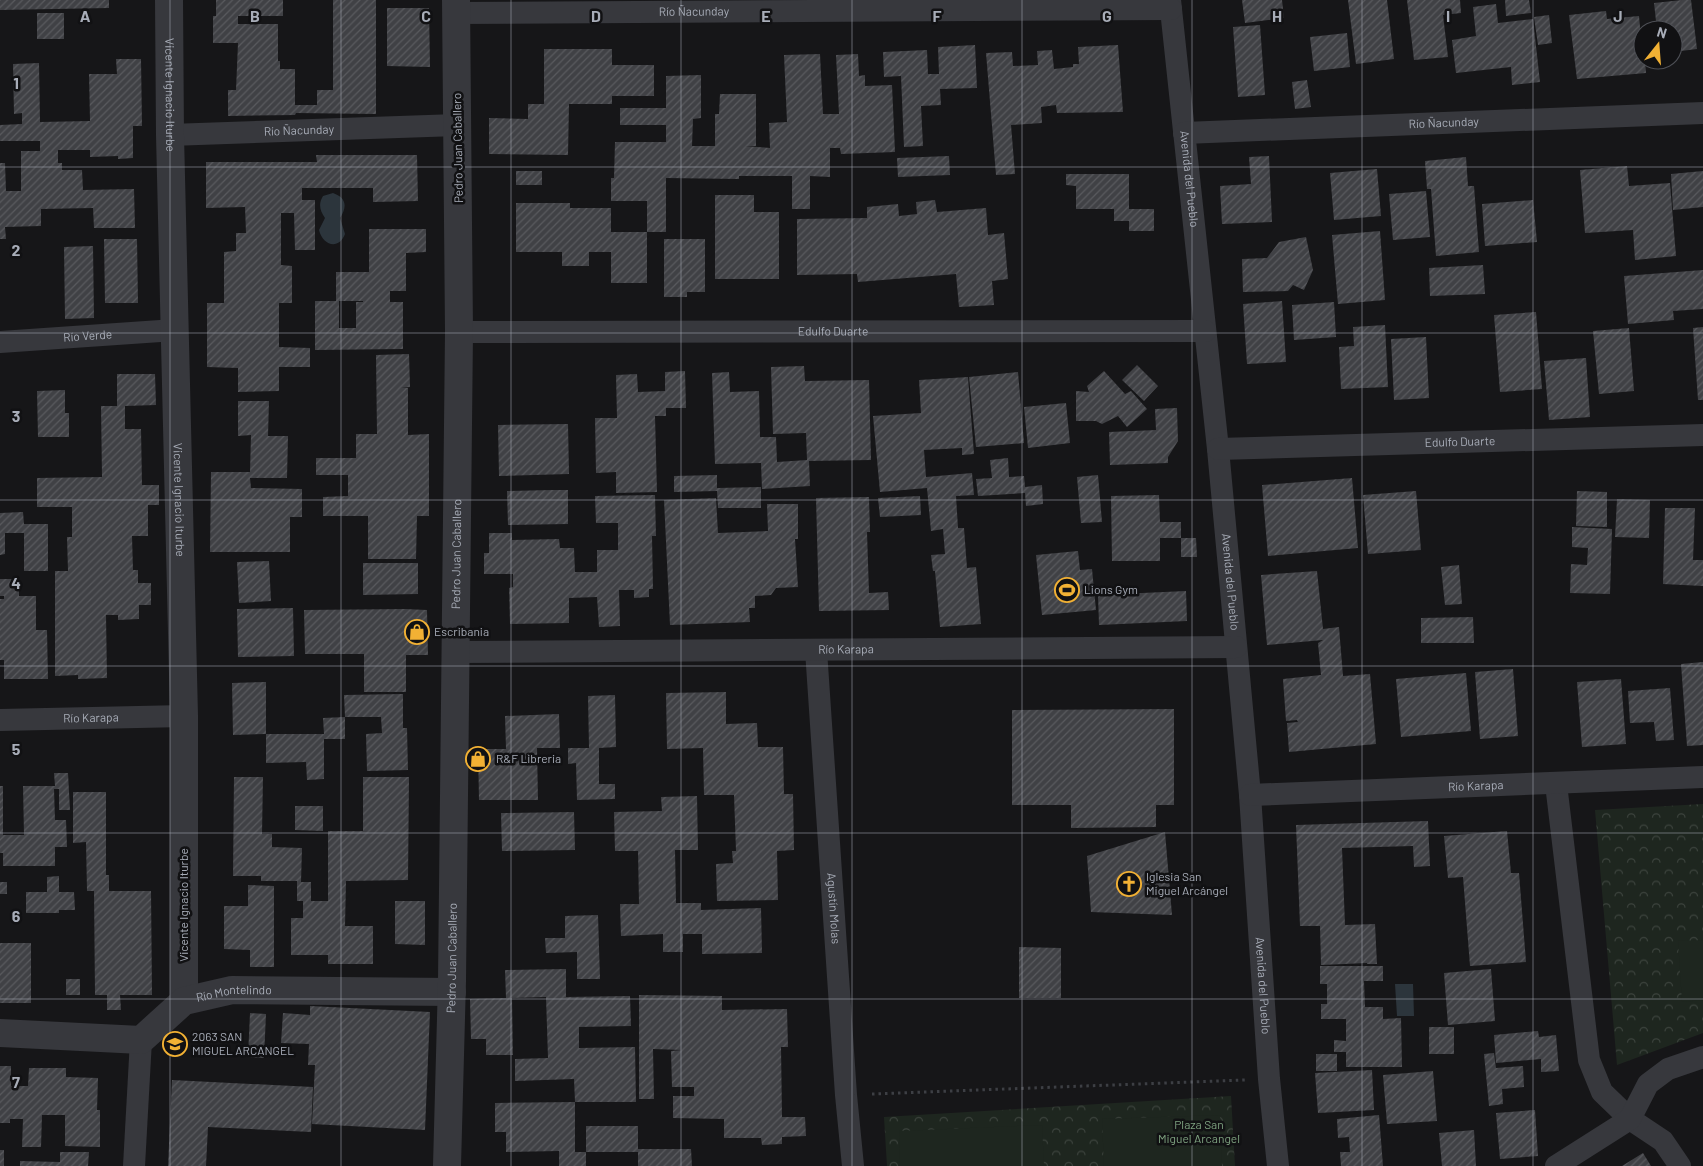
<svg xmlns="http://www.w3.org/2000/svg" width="1703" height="1166" font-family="Barlow,sans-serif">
	<defs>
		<pattern id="park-crowns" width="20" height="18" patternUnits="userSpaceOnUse" patternTransform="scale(1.25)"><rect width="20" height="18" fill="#1e261f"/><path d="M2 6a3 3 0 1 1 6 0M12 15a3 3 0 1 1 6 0" fill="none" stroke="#3c433d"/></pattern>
		<pattern id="building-hatch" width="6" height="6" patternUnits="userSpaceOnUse" patternTransform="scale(1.25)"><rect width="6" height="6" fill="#404145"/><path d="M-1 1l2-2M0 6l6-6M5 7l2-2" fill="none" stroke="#595a5e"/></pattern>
	</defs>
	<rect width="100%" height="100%" fill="#161618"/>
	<path fill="url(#park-crowns)" d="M1703,804V1033L1617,1065L1595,810Z
		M1231,1096L1235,1166H887L884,1117Z"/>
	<path fill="#1e261f" d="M1703,940V1000L1682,1002L1678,941Z
		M1220,1115L1222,1166H1104L1102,1119Z
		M1042,1125L1044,1166H900L899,1131Z"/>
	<path fill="#2c353c" d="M333,193C347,198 347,207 340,218L345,234C339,250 323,246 319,230L325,218C320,211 318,204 323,196Z
		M1395,984H1413L1414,1016H1397Z"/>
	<path fill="url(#building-hatch)" fill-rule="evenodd" d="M0,0H109V8L0,10Z
		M216,0H283V16H238V24H278V61H280V69H295V105H317V90H333V0H376V114L296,113L295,115L228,116V90H236L238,43H213V16H216Z
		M1242,0H1282L1284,18L1245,23Z
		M1348,0H1387L1394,59L1356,64Z
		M1407,0H1460L1461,13L1443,15L1448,57L1414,60Z
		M1505,0H1529L1531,13L1506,16Z
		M1682,0H1691L1697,49L1673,52V30H1657L1654,3Z
		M1496,4L1498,23L1533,19L1540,82L1512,85L1511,67L1456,73L1452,40L1476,36L1473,7Z
		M387,8H429L430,67L387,66Z
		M1606,11L1607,19L1639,16L1643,60H1645L1646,73L1577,79L1569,15Z
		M37,13H64V39H37Z
		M1549,15L1552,43L1538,45L1534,17Z
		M1260,25L1265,95L1238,97L1233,27Z
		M1347,33L1350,67L1314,71L1310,37Z
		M975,45L977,88L940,89L941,105L921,106L923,146L904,147L901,76L884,77L883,52L927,50L928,74H939L938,47Z
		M1118,45L1123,112L1057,113L1056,105L1041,107L1042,123L1011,125L1015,174L996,175L986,53L1012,52L1013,66L1038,65L1037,51L1052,50L1054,69L1073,67V64H1079L1078,47Z
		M544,49H612V65H654V96H612V104H569L568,155L489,154V118L528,119V104H544Z
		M820,54L823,114H839L836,55L858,54L859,76L865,75V86L892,85L895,152L841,154L840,148H830V177L810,176V209H792V176H739V179L666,178V232H647V201H611V178H614L615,142H666V125H620V108H666V76L701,75V118L693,119L692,146H715V114H719L720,94H756V146H745L770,148L769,123L787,122L784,55Z
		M116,59H141L142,126H133V158L118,159V156L90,157V150H58V163H62V170H82L83,190L134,189L135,228H94L93,208L41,209V226L5,227L6,239H0V163H5L6,191H21V151H40V141H0V125L22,124V113L14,114L13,64L39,63L40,122L90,121L89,74H117Z
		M1307,80L1311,107L1295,109L1292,82Z
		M316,155H417L418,201L373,202V188H302V200H315V250H295L294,213H281V265L292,266V303H279V347L310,348V367H279V391L238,392V368L207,367V303H224V252L236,251V233H246L245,207L206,208V162H317Z
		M949,156L950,175L898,177L897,158Z
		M1269,156L1272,222L1222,224L1220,186L1251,184L1249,157Z
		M1466,157L1468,186H1474L1479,252L1436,256L1431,189H1427L1425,161Z
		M1627,166L1629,186L1670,183L1676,256L1635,260L1633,230L1585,233L1580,170Z
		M1377,169L1381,216L1334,220L1330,173Z
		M516,171H542V185H516Z
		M1703,171V207L1673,210L1671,174Z
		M1066,174H1129V209H1154V231H1129V221H1114V209H1076V186L1066,185Z
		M1426,191L1430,237L1393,240L1389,194Z
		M715,195H754V212H779V279H715Z
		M935,200L937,212L986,208L988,235L1004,233L1008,279L992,281L994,305L959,307L956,274L858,282L857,274L797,275V219L867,218V207L898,204L899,216L917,214L916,202Z
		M1533,200L1537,242L1485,246L1482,204Z
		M516,203H570V208H611V232H647V283H611V252H589V266H562V252H516Z
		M369,229H426V252L406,253V291H390V302H403V349L315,350V301H336V272H369ZM339,301H363V302H356V328H339Z
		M1380,231L1385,300L1338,304L1332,235Z
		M1306,237L1313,270L1304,290L1293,285L1288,291L1243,292L1242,259L1267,258L1279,242Z
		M104,239H137L138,303H105Z
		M664,239H705V292H687V297H664Z
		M93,246L94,318L65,319L64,247Z
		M1483,265L1485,294L1430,296L1429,268Z
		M1703,270V309L1673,311L1674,320L1628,324L1624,276Z
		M1282,301L1286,362L1247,364L1243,304Z
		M1334,302L1336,337L1294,340L1292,305Z
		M1536,312L1542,389L1500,392L1494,315Z
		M1385,325L1388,387L1341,389L1339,347L1354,346L1353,327Z
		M1703,327V400H1698L1693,328Z
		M1629,328L1634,391L1599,394L1593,331Z
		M1426,337L1429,398L1394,400L1391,339Z
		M409,354L410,387L401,388H408V435L429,434V516H417L416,559H368V516H323V497L348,496V475H316V458H356V434H377L376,355Z
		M1586,358L1590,417L1549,420L1544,361Z
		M1137,365L1158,386L1144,401L1122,380Z
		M804,366L805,381L869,380L871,460L809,461L810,486L762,489L761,463L715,464L712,373L729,372L730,392L759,391L760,437H776L777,462L807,460L806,433L773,434L771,367Z
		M685,371L686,408H666V416H655L657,492L616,493V472L596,473L595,418H617L616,375L637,374L638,392L665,391V372Z
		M1104,371L1125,394L1131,391L1147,409L1127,427L1118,416L1102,424L1096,421H1076V391L1089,392L1087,386Z
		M1018,372L1024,443L976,447L969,377Z
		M117,374H155L156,405L125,406V429H141L142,485H159V505H148V536H132L133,570H138V583H151V605H139V619L118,620V615H106L107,678L78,679V675L55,676V571H68L67,537H72V507H37V478L102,477L101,406H117Z
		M968,377L974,454L962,455V448L924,450L926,477L972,473L974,495L956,496L958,528H964L967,568L976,567L981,624L940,627L935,571H933L931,555L945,554L943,529L931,531L927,488L880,492L873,416L921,413L919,380Z
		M65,390V413H69V437H38L37,391Z
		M238,401H269L268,436H288L287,478H250L251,488L302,489V517H290V552H210L211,472H250L251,435L238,436Z
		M1066,403L1070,443L1028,448L1024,407Z
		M1177,408L1178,441L1168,457V463L1110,465L1109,432L1156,430L1155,409Z
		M568,424L569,474L499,476L498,425Z
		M1008,458L1009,477L1024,476L1025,487L1042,485L1043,504L1026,506L1025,493L978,496L976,479L992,478L990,460Z
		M717,475V488L761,487V508H718L717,491L674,492V476Z
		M1098,475L1102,522L1081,523L1077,477Z
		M1352,478L1358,548L1268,556L1262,485Z
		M552,490H568V524L508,525L507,491Z
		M1416,491L1421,550L1368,554L1363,495Z
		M1577,491L1607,492V527L1576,526Z
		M655,495L656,536H652L653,589H649V597L634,598V590H619L620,626L599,627L597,597L569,598V623L510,624L509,588L513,587V574H484V553H489V533H512V540L559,539L560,548H574L575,572H597V550H618V523H596L595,496Z
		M1159,495L1160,522H1181V538H1160V561H1112L1111,496Z
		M920,496L921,515L880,517L878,498Z
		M869,497L870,532H867L869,593L888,592L889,610L819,611L816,498Z
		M716,498L718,533L768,531L767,504H798V539H795L798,587L776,588L771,595L755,596V608H749L750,622L670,625L664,500Z
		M1617,499L1650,500L1649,538L1615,537Z
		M1665,508H1695L1693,560H1703V586L1663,584Z
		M23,512L24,524H48V571H24V533H5V554L0,555V513Z
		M1572,527L1612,529L1610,594L1570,593L1571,564L1587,565L1588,548L1572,547Z
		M1181,538H1196L1197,557H1181Z
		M1078,551L1080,570L1092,569L1096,610L1042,615L1036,555Z
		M269,561L271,601L239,603L237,562Z
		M363,563H418V594L363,595Z
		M1459,565L1462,604L1445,605L1441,567Z
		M1317,571L1323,629L1339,627L1343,676L1370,674L1376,744L1289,752L1287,723L1298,722L1297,720L1286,721L1283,679L1321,675L1318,643L1323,640L1267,645L1261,575Z
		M0,579H19V596H36V630H47L48,679H4V660H0V599H4V596H0Z
		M1186,591L1187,621L1099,625L1098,595Z
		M293,608L294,656L238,657L237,609Z
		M405,609L427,610L428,655H406V692H364V654H305L304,610Z
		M1473,617L1474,643H1421V618Z
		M1703,662V745L1687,746L1681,664Z
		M1513,669L1518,736L1480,739L1475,672Z
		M1466,673L1471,731L1401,737L1396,679Z
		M1621,679L1626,744L1582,747L1577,682Z
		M266,682V734L233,735L232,683Z
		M1670,688L1674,740L1656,741L1654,722L1630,723L1628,691Z
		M726,692V724L757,723L758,747H783L784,794H793L794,850L777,851L778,900L717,901L716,864L733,863L732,851H736L734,795H704L703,748L667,749L666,693Z
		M403,694V728H407L408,770L367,771L366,734L382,733L381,717H345L344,695Z
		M615,695L616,747L599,748V784H615V799L577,800L576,763L568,764V748H589L588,696Z
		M1174,709V805H1156V827L1071,828V805H1012V710Z
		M559,714L560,748H537L538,800H479L478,749H506L505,716Z
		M345,717V739H324V779L307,780L306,762L266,763V734H324L323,718Z
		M54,773H68L70,810H59V789H54L55,820H66L67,847H55V866H3V853H0V786H3V835H24L23,786H55Z
		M234,777H263L262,834H272V847L302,848L301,882H311V901H328V831H363V777H409L408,880L346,881L345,926H373V964H328V955H291V918H303V901H297V881H261V876H233Z
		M73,792H106V875H109V891H151L152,995H120L121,1010H107V995H95L94,891H87L86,842L73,843Z
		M697,796L698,850H675L676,903H701V910L761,908L762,953L702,954V934H683V952H663V934L621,936L620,904H639L638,851H615L614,812L662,811L661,797Z
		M295,806H323V831L295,830Z
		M574,812L575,850L502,851L501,813Z
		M1428,821L1430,866L1414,867L1413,846L1342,848L1345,925L1375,924L1377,964H1367V963L1321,965L1320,926H1300L1296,825Z
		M1507,831L1511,873H1519L1526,962L1470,966L1463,877L1448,878L1444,836Z
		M1165,832L1172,915L1091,912L1087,856Z
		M59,876V892H74L75,910H59V913H26V892H47V877Z
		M0,882H7V894H0Z
		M248,885L274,886V967H250V950L224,949V906H248Z
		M395,901H425V945L395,944Z
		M598,915L600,979H577V952L546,953L545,938H565V916Z
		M0,943H31V1003H0Z
		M1019,947L1061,948V998H1019Z
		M1320,966H1383V981H1364L1365,1007H1383V1019L1401,1018L1402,1067H1346V1052H1334V1040L1346,1041V1019H1321V1004H1327V984H1320Z
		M566,969V997L630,996L631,1026L579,1027V1048L635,1047L636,1102H575L574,1079L515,1081V1059L548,1058L546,997L512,998L513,1055H486V1039H471L470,999L506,998L505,970Z
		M1491,969L1495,1021L1448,1025L1444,973Z
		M66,979H80V995H66Z
		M639,995L722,996V1010L787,1009L788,1047H781L782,1117H805L806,1136L782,1137V1144L762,1145L761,1138H724V1119L673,1118V1096H694V1087H672L671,1051L682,1050L653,1049L654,1099H639Z
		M310,1006L430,1012L425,1130L312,1124L315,1065H308L309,1044L281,1043L283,1013L310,1015Z
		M250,1013L266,1014L264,1058L248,1057Z
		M1429,1027H1454V1054H1429Z
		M1538,1031L1539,1037L1556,1035L1559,1071L1541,1072V1059L1496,1063L1494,1035Z
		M1494,1053L1496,1068L1523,1066L1524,1087L1502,1089L1503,1104L1489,1106L1484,1054Z
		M1316,1054H1337V1071H1316Z
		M0,1066H11V1086H28L29,1068H66V1077L98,1078L97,1110H100V1147L65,1146V1115H42L41,1147H22L23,1119H10V1123H0Z
		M1372,1070L1374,1110L1318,1113L1315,1073Z
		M1433,1071L1437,1121L1387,1124L1383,1075Z
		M172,1080L313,1087L311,1132L208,1127L206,1166H168Z
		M575,1102V1152H586V1166H559V1151L506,1152V1132H495V1103Z
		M1535,1110L1538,1156L1500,1159L1496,1113Z
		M1379,1115L1383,1166H1341L1340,1152H1350L1349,1137L1338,1138L1337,1119Z
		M586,1126H638V1149H691L692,1166H638V1152H586Z
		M1474,1130L1476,1166H1442L1439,1133Z
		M0,1150H4V1166H0Z
		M60,1152H89L88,1166H20V1161L60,1162Z
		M1643,1153L1651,1166H1622Z"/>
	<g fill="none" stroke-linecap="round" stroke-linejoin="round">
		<path stroke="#3d3f44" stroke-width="3" stroke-dasharray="2.5 4" stroke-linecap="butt" d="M872,1094L1245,1080"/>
		<g stroke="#37383d" stroke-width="22">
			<path id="s1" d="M1170,0L1218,449L1250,795L1269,1079L1278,1166"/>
			<path id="s2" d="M456,13L1171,9"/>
			<path id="s3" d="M1184,133L1703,113"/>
			<path id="s4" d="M170,135L457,125"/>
			<path id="s5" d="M459,332L1205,331"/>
			<path id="s6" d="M0,342L175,330"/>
			<path id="s7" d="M1218,449L1703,435"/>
			<path id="s8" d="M816,650L846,1095L853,1166"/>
			<path id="s9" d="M456,652L1236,647"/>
			<path id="s10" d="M0,720L184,716"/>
			<path d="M1556,784L1589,1060L1602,1092L1630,1119L1663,1141L1680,1166"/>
			<path id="s11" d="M1250,795L1703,777"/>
			<path d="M134,1166L141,1040"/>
			<path d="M1556,1166L1630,1119L1648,1084L1668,1069L1703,1057"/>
		</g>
		<g stroke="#37383d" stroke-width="28">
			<path id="s12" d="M169,0L170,135L184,716V1001"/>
			<path id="s13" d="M0,1033L141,1040L184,1001L232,990L452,992"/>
			<path id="s14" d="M447,1166L452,981L459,332L456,0"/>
		</g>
	</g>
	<path fill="none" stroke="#a8adb8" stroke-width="1" stroke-opacity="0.55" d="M170,0V1166M341,0V1166M511,0V1166M681,0V1166M852,0V1166M1022,0V1166M1192,0V1166M1362,0V1166M1533,0V1166M0,167H1703M0,333H1703M0,500H1703M0,666H1703M0,833H1703M0,999H1703"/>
	<defs>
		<symbol id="stadium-ring" viewBox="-11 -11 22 22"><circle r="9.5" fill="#111113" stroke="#f2b134" stroke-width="1.5"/><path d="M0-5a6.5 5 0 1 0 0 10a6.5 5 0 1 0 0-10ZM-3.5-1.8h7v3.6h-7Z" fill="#f2b134"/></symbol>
		<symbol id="shop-ring" viewBox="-11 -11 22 22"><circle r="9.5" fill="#111113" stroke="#f2b134" stroke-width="1.5"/><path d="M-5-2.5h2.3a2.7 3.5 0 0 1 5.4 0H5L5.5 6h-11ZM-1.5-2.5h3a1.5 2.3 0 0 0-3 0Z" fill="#f2b134"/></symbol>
		<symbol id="church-ring" viewBox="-11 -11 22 22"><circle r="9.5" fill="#111113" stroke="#f2b134" stroke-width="1.5"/><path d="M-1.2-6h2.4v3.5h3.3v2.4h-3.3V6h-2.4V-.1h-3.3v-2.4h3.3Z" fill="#f2b134"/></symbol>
		<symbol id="school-ring" viewBox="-11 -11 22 22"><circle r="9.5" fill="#111113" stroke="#f2b134" stroke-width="1.5"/><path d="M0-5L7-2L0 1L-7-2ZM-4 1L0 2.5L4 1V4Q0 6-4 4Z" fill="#f2b134"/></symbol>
	</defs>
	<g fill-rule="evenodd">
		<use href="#stadium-ring" x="1053" y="576" width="28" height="28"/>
		<use href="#shop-ring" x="403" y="618" width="28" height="28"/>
		<use href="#shop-ring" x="464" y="745" width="28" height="28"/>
		<use href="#church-ring" x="1115" y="870" width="28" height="28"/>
		<use href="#school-ring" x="161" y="1030" width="28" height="28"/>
	</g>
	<g text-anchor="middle" stroke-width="5" stroke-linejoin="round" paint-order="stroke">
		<g font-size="12" fill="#a8adb8" stroke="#111113">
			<text dy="4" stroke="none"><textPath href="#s2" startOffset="238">Río Ñacunday</textPath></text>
			<text dy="4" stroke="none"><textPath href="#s12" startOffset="95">Vicente Ignacio Iturbe</textPath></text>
			<text dy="4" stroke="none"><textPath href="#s3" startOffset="260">Río Ñacunday</textPath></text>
			<text dy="4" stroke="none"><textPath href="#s4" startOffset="129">Río Ñacunday</textPath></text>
			<text transform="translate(458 148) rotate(-91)" y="4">Pedro Juan Caballero</text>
			<text dy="4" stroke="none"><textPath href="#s1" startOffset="180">Avenida del Pueblo</textPath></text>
			<text dy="4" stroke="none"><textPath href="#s5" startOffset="374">Edulfo Duarte</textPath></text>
			<text dy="4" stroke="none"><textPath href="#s6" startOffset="88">Río Verde</textPath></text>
			<text dy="4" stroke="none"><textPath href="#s7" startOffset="242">Edulfo Duarte</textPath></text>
			<text dy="4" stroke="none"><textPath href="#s12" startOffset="500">Vicente Ignacio Iturbe</textPath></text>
			<text dy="4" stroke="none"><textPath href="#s14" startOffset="612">Pedro Juan Caballero</textPath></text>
			<text dy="4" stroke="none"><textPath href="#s1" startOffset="585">Avenida del Pueblo</textPath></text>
			<text dy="4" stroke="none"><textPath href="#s9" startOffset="390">Río Karapa</textPath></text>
			<text dy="4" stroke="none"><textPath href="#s10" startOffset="91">Río Karapa</textPath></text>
			<text dy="4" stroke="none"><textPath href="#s11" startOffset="226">Río Karapa</textPath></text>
			<text transform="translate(184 905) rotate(-90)" y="4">Vicente Ignacio Iturbe</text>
			<text dy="4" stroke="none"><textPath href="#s8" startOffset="259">Agustín Molas</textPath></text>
			<text dy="4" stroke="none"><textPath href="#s14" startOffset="208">Pedro Juan Caballero</textPath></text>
			<text dy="4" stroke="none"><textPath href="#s1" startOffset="990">Avenida del Pueblo</textPath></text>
			<text dy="4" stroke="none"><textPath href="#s13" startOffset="250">Río Montelindo</textPath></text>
		</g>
		<g font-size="12" fill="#a8adb8" stroke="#111113" text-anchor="start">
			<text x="1084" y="594">Lions Gym</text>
			<text x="434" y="636">Escribania</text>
			<text x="496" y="763">R&amp;F Libreria</text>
			<text x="1146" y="881">Iglesia San<tspan x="1146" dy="14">Miguel Arcángel</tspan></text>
			<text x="192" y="1041">2063 SAN<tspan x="192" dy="14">MIGUEL ARCANGEL</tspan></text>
		</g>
		<g font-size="12" fill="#7fa381" stroke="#111113">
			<text x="1199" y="1129">Plaza San<tspan x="1199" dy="14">Miguel Arcangel</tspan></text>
		</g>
	</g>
	<g font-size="16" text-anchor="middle" font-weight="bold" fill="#a8adb8" stroke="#111113" stroke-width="5" stroke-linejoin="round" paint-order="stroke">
		<text x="85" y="22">A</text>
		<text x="255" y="22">B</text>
		<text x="426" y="22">C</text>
		<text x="596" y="22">D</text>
		<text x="766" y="22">E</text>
		<text x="937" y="22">F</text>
		<text x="1107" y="22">G</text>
		<text x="1277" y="22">H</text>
		<text x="1448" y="22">I</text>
		<text x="1618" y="22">J</text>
		<text x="16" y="89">1</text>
		<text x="16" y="256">2</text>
		<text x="16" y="422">3</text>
		<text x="16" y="589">4</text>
		<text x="16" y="755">5</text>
		<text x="16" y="922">6</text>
		<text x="16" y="1088">7</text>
	</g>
	<g transform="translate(1658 45) rotate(17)"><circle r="24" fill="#111113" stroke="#4d4f55"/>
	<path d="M0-4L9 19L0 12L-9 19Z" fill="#f2b134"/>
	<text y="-8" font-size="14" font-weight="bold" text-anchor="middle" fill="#a8adb8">N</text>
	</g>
</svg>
